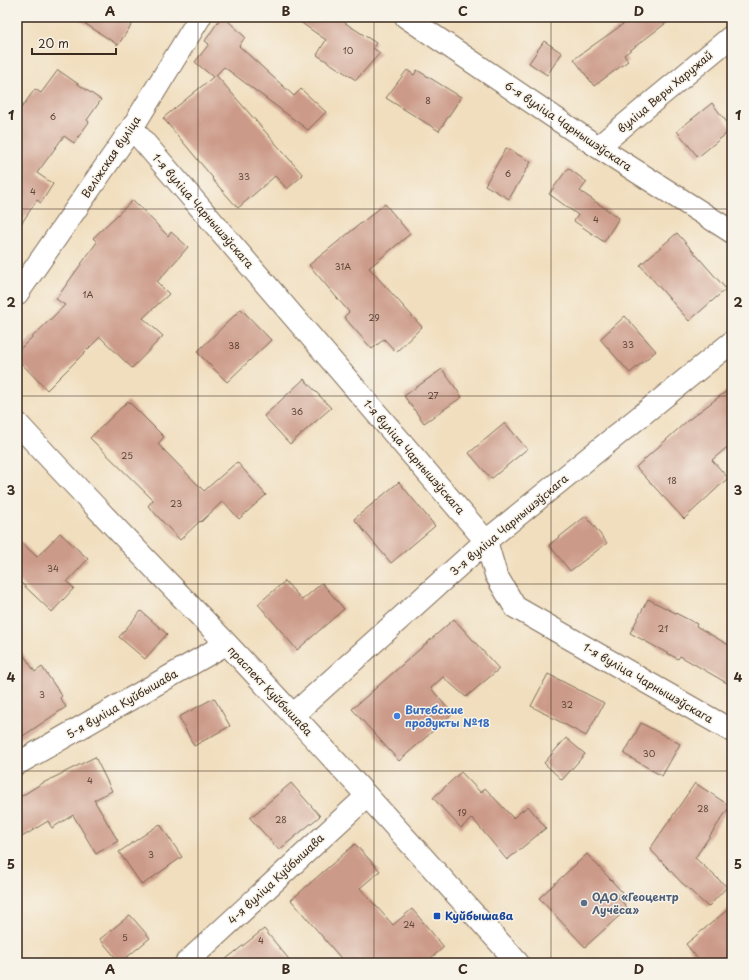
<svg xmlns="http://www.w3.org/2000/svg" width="749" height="980" font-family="'Playpen Sans',sans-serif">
	<rect width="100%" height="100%" fill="#f7f3e8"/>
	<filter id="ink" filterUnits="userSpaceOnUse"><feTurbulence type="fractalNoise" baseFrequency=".025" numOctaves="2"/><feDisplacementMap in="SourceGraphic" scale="8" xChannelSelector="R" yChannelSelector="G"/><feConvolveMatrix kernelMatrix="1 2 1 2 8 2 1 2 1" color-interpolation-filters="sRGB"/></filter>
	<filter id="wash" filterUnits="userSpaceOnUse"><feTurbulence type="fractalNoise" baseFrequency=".012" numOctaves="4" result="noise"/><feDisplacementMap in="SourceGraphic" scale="16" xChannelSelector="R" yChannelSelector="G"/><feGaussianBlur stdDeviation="0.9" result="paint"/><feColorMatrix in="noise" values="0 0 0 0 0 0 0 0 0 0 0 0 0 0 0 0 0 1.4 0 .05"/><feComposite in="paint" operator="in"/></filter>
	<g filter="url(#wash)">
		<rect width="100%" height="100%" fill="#f1debe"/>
		<g id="blocks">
			<path fill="#cc9a88" d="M75,17H137L118,45Z
				M221,17H224L245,37L239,46L294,96L301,89L326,112L308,130L224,67L216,75L303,175L287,189L275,176L238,208L212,179L213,178L163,118L213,77L195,62L209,44L205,41Z
				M293,17H336L376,43L373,48L380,53L356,80L317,55L326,40Z
				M633,17H674L624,55L628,61L594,86L574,59Z
				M544,41L562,53L547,75L529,63Z
				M58,70L101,100L87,120L89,122L74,143L64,136L37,173L53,184L41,203L37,200L17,230V114L35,89L41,93Z
				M407,70L414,75L417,70L461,97L439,131L386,98Z
				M712,103L732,129L698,157L677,131Z
				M506,148L531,162L509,199L485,185Z
				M568,168L587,182L580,191L619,218L604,242L574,221L578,215L549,194Z
				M133,200L168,236L171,232L188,247L157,282L169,294L143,318L163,336L132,368L100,337L47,390L17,359V352L65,305L56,299L97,242L93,238Z
				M385,204L410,234L369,268L422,327L396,352L384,339L372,349L344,317L349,312L309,265Z
				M677,233L726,289L689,321L640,265Z
				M241,309L271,340L227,382L197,352Z
				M625,316L656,351L630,373L600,339Z
				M442,369L462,397L424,423L404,396Z
				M304,379L331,408L290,444L264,416Z
				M732,387V443L712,460L728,478L684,519L636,467L687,421Z
				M128,401L164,437L158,444L204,491L237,462L266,495L239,519L223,501L201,522L200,521L180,540L148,506L153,500L90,438Z
				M505,423L527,449L491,479L469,453Z
				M399,482L435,526L391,563L354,519Z
				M586,516L607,543L570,571L549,545Z
				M60,533L88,559L67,582L74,588L52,612L17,579V538L37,557Z
				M285,581L302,600L322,583L344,609L297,650L258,604Z
				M648,599L697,624L696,626L732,647V686L680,656L678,659L630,633Z
				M141,611L167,634L145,659L119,637Z
				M454,619L499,669L466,697L443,677L431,688L452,714L399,761L352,709Z
				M17,645L35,672L42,667L62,696L60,698L66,707L17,740Z
				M548,674L604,703L586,736L531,706Z
				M214,698L230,726L194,746L179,717Z
				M641,723L680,744L662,776L624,754Z
				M566,738L585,754L562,780L544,763Z
				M95,757L112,791L94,800L118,841L96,854L73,815L52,828L48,821L17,840V799L39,785Z
				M461,772L481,793L485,788L513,818L528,806L546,828L507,860L472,818L461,828L433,798Z
				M291,783L320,816L279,850L250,818Z
				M695,783L730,806L695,858L727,887L708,907L681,882L650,849Z
				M160,824L182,857L142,885L119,852Z
				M355,844L380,871L360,888L393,925L412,909L444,947L425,963H345L291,900Z
				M587,854L622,892L617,897L628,908L585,947L539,898Z
				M732,906V963H701L686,944Z
				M130,915L150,938L120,963L100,939Z
				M264,929L292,963H221Z"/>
		</g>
	</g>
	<g filter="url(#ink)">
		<use href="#blocks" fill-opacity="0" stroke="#7b6956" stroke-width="1"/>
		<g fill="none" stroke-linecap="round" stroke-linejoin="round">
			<defs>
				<path id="minor" d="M406,17L598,147L732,232
					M132,128L486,541L496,575L515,607L732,731
					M598,147L732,36
					M17,294L132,128L200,17
					M17,423C86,498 156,570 226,643C325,748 422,856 518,963
					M293,715L486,541L732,342
					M17,764L226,644
					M186,963L367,796"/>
			</defs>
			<use href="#minor" stroke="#7b6956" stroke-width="24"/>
			<use href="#minor" stroke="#fff" stroke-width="22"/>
		</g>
	</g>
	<path fill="none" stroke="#3b2a1e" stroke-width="1" stroke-opacity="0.55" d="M198,17V963M374,17V963M551,17V963M17,209H732M17,396H732M17,584H732M17,771H732"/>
	<circle fill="#3f7fe0" stroke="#f7f3e8" stroke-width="1.5" cx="397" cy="716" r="4"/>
	<circle fill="#5c6f8a" stroke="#f7f3e8" stroke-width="1.5" cx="584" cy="903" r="4"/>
	<rect fill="#1a4fb4" stroke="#f7f3e8" stroke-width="1.5" x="433" y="912" width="8" height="8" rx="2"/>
	<g text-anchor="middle" stroke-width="3" stroke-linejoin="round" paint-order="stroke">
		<g font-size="9" fill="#5f4638">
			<text x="348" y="54">10</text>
			<text x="428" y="104">8</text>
			<text x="53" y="120">6</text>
			<text x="508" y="177">6</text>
			<text x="244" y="180">33</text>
			<text x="33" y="195">4</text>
			<text x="596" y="223">4</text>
			<text x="343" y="270">31А</text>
			<text x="88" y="298">1А</text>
			<text x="374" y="321">29</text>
			<text x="628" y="348">33</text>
			<text x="234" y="349">38</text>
			<text x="433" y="399">27</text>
			<text x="297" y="415">36</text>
			<text x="127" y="459">25</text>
			<text x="672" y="484">18</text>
			<text x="176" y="507">23</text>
			<text x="53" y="572">34</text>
			<text x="663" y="632">21</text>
			<text x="42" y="698">3</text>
			<text x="567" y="708">32</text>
			<text x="649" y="757">30</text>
			<text x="90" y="784">4</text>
			<text x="703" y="812">28</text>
			<text x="462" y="816">19</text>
			<text x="281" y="823">28</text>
			<text x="151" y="858">3</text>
			<text x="409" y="928">24</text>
			<text x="125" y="941">5</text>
			<text x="261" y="944">4</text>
		</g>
		<g font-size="11" fill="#3b2a1e" stroke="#f7f3e8">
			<text transform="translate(665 92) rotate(-40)" y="4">вуліца Веры Харужай</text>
			<text transform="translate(568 126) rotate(34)" y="4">6-я вуліца Чарнышэўскага</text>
			<text transform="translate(111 157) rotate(-56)" y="4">Веліжская вуліца</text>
			<text transform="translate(203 211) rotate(49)" y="4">1-я вуліца Чарнышэўскага</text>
			<text transform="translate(414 457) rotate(49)" y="4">1-я вуліца Чарнышэўскага</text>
			<text transform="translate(509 525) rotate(-40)" y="4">3-я вуліца Чарнышэўскага</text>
			<text transform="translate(648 683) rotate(30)" y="4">1-я вуліца Чарнышэўскага</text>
			<text transform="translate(270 691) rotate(47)" y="4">праспект Куйбышава</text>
			<text transform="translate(122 704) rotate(-30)" y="4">5-я вуліца Куйбышава</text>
			<text transform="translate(276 879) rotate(-43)" y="4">4-я вуліца Куйбышава</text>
		</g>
		<g font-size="11" font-weight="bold" fill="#366cbe" stroke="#f7f3e8" text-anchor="start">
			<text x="405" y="714">Витебские<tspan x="405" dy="13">продукты №18</tspan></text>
		</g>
		<g font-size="11" font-weight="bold" fill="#4e5e75" stroke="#f7f3e8" text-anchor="start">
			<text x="592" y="901">ОДО «Геоцентр<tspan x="592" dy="13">Лучёса»</tspan></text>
		</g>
		<g font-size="11" font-weight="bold" fill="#164399" stroke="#f7f3e8" text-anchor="start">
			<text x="445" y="920">Куйбышава</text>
		</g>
	</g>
	<rect width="749" height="980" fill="none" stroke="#f7f3e8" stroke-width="44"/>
	<path d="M32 48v6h84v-6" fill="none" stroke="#3b2a1e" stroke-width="2"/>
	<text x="38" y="48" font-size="12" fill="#3b2a1e" stroke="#f7f3e8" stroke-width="3" paint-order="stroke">20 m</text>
	<rect x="22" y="22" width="705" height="936" fill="none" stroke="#3b2a1e" stroke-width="1.5"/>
	<g font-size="13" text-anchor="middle" font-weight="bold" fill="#3b2a1e">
		<text x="110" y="16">A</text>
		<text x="286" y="16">B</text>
		<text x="463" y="16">C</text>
		<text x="639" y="16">D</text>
		<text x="11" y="120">1</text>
		<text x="738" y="120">1</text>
		<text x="11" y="307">2</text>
		<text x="738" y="307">2</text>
		<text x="11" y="495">3</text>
		<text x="738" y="495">3</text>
		<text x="11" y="682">4</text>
		<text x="738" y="682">4</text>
		<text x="11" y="869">5</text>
		<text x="738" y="869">5</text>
		<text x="110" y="974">A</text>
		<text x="286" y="974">B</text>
		<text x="463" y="974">C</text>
		<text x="639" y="974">D</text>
	</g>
</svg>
